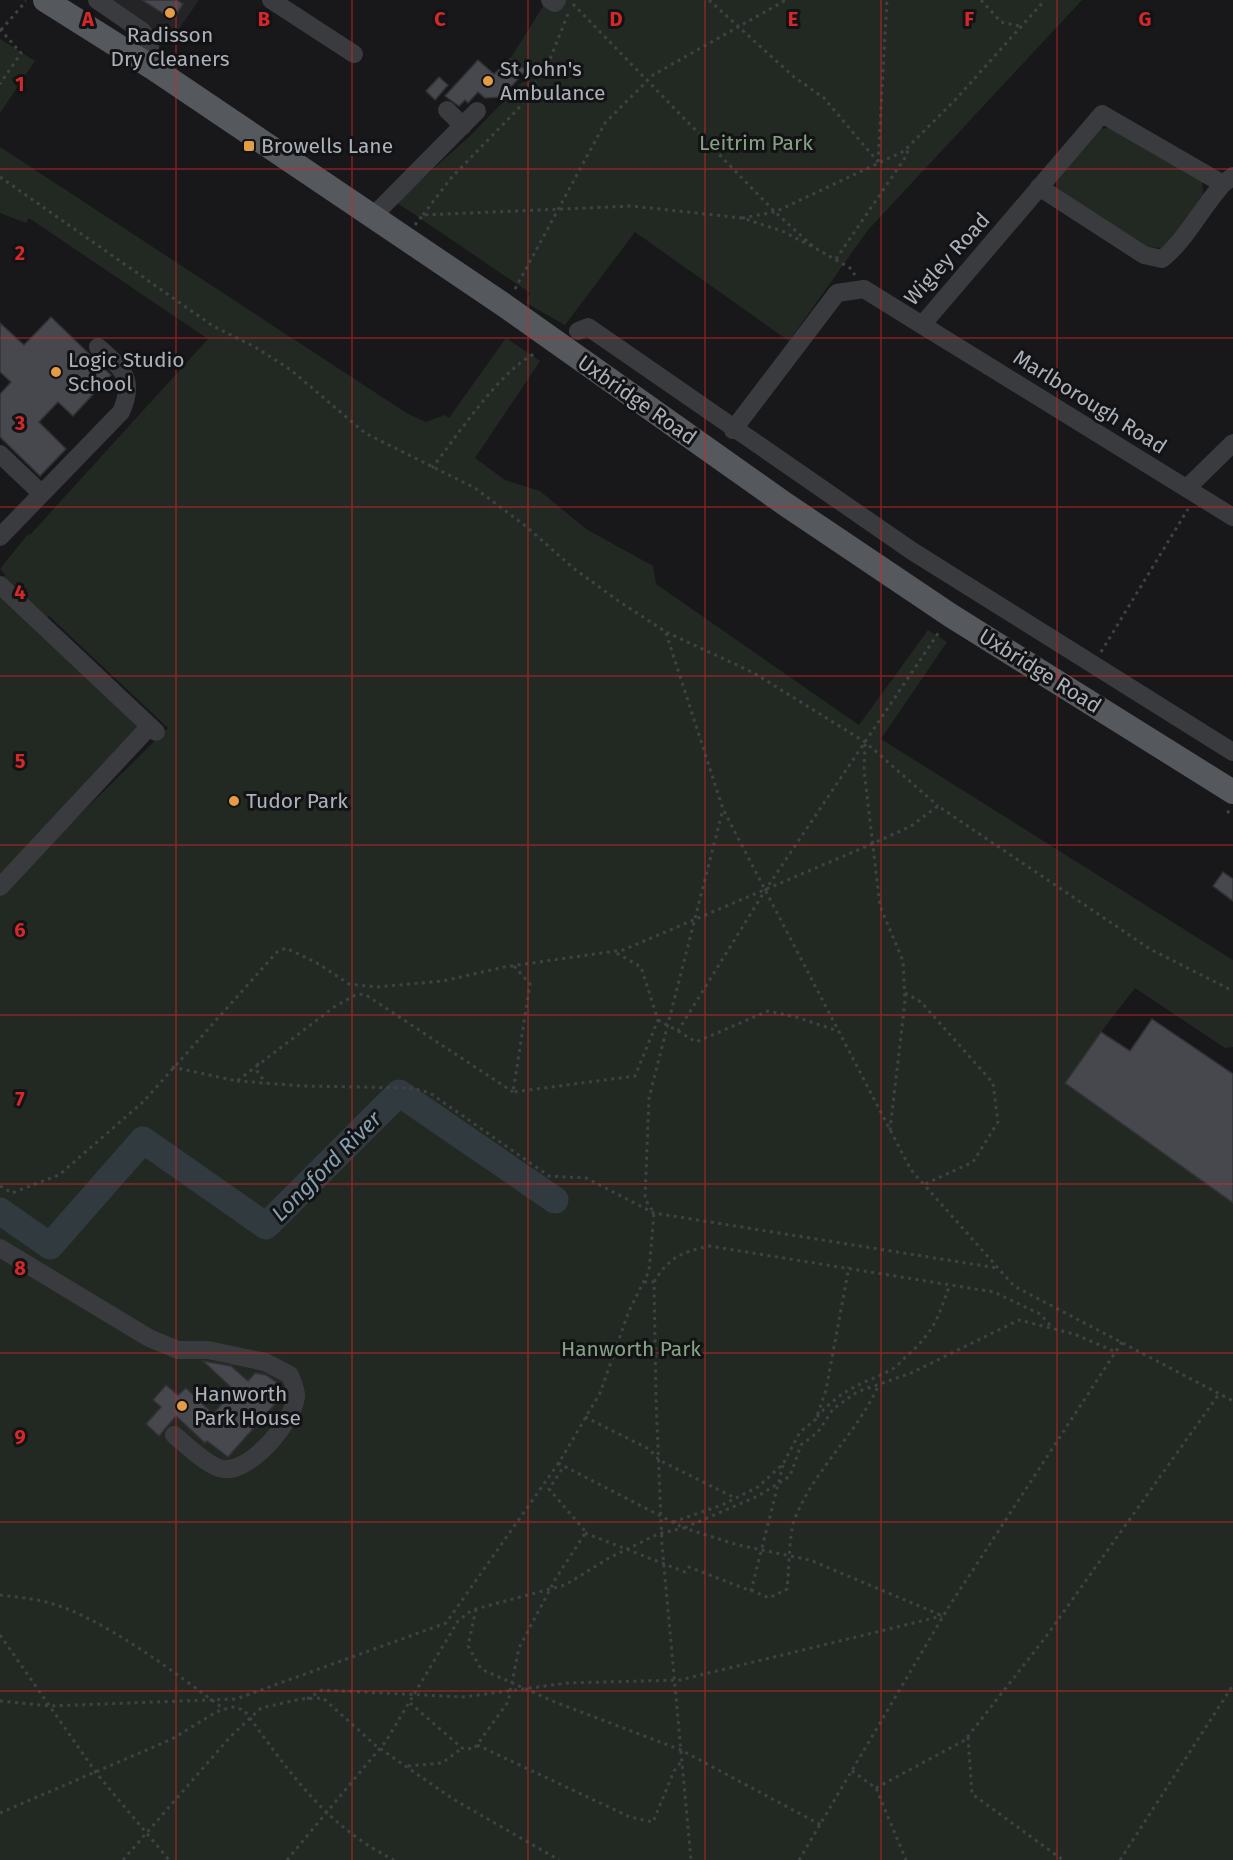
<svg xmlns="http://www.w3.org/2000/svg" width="1233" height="1860" font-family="'Fira Sans',sans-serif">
	<rect width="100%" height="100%" fill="#18181a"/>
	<path fill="#242427" d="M106,0H199L169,43Z"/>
	<path fill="#222922" d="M547,0H1082L868,230L789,341L635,232L565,325L526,303L530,293L396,202L469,137L530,74L510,59Z
		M0,39L35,61L0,113Z
		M1106,128L1114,129L1202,178L1203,194C1191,210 1177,237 1163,248L1145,247L1064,195L1058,188L1057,175L1095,130Z
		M0,147L408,414L426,422L445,415L449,418L506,338L540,361L475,458L505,480L540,491L586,529L653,566L656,584L859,725L928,630L947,642L881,739L1233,960V1047L1225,1048L1135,988L1101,1032L1233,1203V1860H0V893L168,728L49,616L43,619L4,580L5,574L0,569L28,534L30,535L208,339L29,218L26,223L0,213Z
		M0,596L141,725L0,876Z"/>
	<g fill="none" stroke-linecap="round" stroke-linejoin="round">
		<path stroke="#313a3f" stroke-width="27" d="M0,1211L50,1246L143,1140L266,1226L399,1093L555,1200"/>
	</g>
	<path fill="#47484d" stroke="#323236" stroke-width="1.5" d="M142,0H177L183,4L173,20Z
		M510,59L526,70L502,97L485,98L478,92L468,103L465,100L459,106L445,96L478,60L494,74Z
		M439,77L448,85L435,100L426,91Z
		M51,317L111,375L73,416L58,402L39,422L66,449L40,476L0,437V394L11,382L0,372V323L24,345Z
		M1223,872L1233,879V901L1213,886Z
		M1152,1019L1233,1074V1203L1065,1083L1101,1032L1130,1051Z
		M203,1361L231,1366L248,1381L255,1373L266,1375L276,1382L277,1392L270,1400L275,1404L228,1457L207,1441L205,1443L176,1416L159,1436L146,1424L161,1407L153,1400L166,1385L178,1395L186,1388L213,1414L234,1390Z"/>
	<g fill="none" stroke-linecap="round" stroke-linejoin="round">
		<path stroke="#3f4245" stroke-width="3" stroke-dasharray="3 4.5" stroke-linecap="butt" d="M709,0L794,77L824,98L878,162
			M981,0L1001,22L1019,26
			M573,4L775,212L815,248L850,268L855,275
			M0,29L21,53L0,84
			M1,30L26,1
			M878,162L887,0
			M0,177L213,326L255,347L291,370L365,433L475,488L527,527L573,568L620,602L666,632L754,673L865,742L938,806
			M423,215L451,178L518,109L548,64L568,14
			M742,218L775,212L904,151L956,99L1045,0
			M415,225L423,215L632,206L742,218L782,231L815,248
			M836,259L907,155L908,148
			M515,289L605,123L653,75L786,0
			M432,468C457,436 501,369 536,353
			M666,633L723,809L911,1170L1014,1286L1233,1401
			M1101,652L1188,509
			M865,744L864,770L880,906L903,961L905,1001L890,1130
			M1227,811L1233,815
			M514,966L530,984L513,1092L635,1076L658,1020L641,967L613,951
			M905,993L921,1002L993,1083L998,1122L973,1162L923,1185
			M658,1020L678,1031L766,889L939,632
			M678,1031L696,1042L768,1011L796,1017L838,1031
			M258,1063L257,1071L266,1083
			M172,1067L237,1081L334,1007L357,994L366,995L513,1092
			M237,1081L304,1086L412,1088L430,1093L549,1176L586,1178L654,1213L997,1268
			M0,1186L12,1193L59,1175L143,1102L277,952L286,948L317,963L349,984L377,987L443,981L504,967L623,950L872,844L911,826L938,806L1150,949L1233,991
			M644,1282H654L656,1398L662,1545L691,1860
			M654,1282C670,1256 681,1253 709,1246L994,1292L1040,1314L1052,1327
			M585,1417L649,1449L659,1460L735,1498
			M817,1417C841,1389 860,1385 891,1370C897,1367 903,1359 908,1355C935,1330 938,1318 950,1284
			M558,1463L684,1528L758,1496L790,1476L801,1445L818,1432L833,1409L857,1392L911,1373L1019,1320L1074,1334L1116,1352
			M673,1522L722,1505L758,1487L783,1464L800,1432L816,1419L826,1390L849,1267
			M585,1533L685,1572L689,1567L751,1591L783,1465
			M751,1590L769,1598L787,1589C789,1572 789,1535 794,1521C813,1470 858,1433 879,1384
			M0,1595C15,1597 31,1598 46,1602C100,1615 178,1675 224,1709
			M476,1609L468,1646L481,1669L555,1702L681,1750L821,1825
			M0,1635L97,1774L169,1860
			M307,1699L322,1690L463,1697L567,1683L680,1680L942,1616
			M0,1701L49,1706L236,1699L446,1623L560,1461L600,1393L629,1311L649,1271L654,1213L645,1199L649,1098L723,809
			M410,1703L462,1748L474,1749L508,1702L519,1648L556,1578L586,1532L549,1489L564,1466
			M968,1737L972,1794L1063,1860
			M477,1745L630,1817L653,1822L674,1771L681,1762
			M408,1766L442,1763L462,1748
			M852,1771L876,1788L906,1860
			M876,1788L965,1740L1045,1638L1219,1394
			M0,1813L172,1739L216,1712L232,1707L244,1710C289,1771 324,1825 394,1860
			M123,1860L231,1736L261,1708L301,1699L323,1698L375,1745L453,1799L559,1860
			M287,1860L386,1741L458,1621L472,1610L565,1585L609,1558L658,1534L684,1528L738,1545L810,1560L943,1616
			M799,1860L948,1608L1122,1342
			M1120,1860L1233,1685"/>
		<path stroke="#393b3e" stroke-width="18" d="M97,0L142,31L149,40L153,68
			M271,0L354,54
			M550,0L555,3L557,0
			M447,110L463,126
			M1039,187L1144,255L1162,259C1187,239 1201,208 1223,184
			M373,216L477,111
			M922,325L1233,517
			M578,331L588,327L912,551L1233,752
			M733,430L837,293L864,289L922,325L1102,114L1223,184L1233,176
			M0,454L41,493
			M1187,488L1233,443
			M0,537L121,412C136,379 122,368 98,347
			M0,585L156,732
			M0,887L150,726
			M0,1248L149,1338L178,1350H208L265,1362L290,1375C292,1381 297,1391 296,1397C293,1422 247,1478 219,1468C206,1464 185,1444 174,1435"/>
		<path stroke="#55585d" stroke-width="24" d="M45,0L153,68L504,305L785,504L950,615L1233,792"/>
	</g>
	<path fill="none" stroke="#d62828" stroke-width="1.5" stroke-opacity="0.55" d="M176,0V1860M352,0V1860M528,0V1860M705,0V1860M881,0V1860M1057,0V1860M0,169H1233M0,338H1233M0,507H1233M0,676H1233M0,845H1233M0,1015H1233M0,1184H1233M0,1353H1233M0,1522H1233M0,1691H1233"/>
	<g fill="#e59d45" stroke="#131315" stroke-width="2">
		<circle cx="170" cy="13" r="6"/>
		<circle cx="488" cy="81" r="6"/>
		<rect x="243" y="140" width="12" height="12" rx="3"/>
		<circle cx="56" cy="372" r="6"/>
		<circle cx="234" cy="801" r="6"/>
		<circle cx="182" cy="1406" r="6"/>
	</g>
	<g text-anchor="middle" stroke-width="6" stroke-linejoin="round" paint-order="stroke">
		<g font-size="21" fill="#abb1b9" stroke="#131315" text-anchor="start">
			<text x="170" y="42" text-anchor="middle">Radisson<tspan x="170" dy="24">Dry Cleaners</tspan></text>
			<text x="500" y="76">St John's<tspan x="500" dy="24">Ambulance</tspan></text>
			<text x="261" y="153">Browells Lane</text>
			<text x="68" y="367">Logic Studio<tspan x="68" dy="24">School</tspan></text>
			<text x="246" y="808">Tudor Park</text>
			<text x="194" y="1401">Hanworth<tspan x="194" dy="24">Park House</tspan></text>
		</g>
		<g font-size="21" fill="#85a284" stroke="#131315">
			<text x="756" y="150">Leitrim Park</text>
			<text x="631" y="1356">Hanworth Park</text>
		</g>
		<g font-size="21" fill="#abb1b9" stroke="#131315">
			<text transform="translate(947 259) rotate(-48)" y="7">Wigley Road</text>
			<text transform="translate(637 400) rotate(35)" y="7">Uxbridge Road</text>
			<text transform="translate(1090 402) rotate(32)" y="7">Marlborough Road</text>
			<text transform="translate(1040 671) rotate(32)" y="7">Uxbridge Road</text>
		</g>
		<g font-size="22" font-style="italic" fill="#85a1b1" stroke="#131315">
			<text transform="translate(326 1166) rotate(-45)" y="8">Longford River</text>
		</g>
	</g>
	<g font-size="20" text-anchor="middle" font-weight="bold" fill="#d62828" stroke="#131315" stroke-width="6" stroke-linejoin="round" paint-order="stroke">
		<text x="88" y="26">A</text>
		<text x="264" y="26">B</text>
		<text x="440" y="26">C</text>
		<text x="616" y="26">D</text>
		<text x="793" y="26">E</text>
		<text x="969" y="26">F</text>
		<text x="1145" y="26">G</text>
		<text x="20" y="91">1</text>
		<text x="20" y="260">2</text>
		<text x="20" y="430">3</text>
		<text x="20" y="599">4</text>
		<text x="20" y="768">5</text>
		<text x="20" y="937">6</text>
		<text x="20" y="1106">7</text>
		<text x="20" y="1275">8</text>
		<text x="20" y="1444">9</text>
	</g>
</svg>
